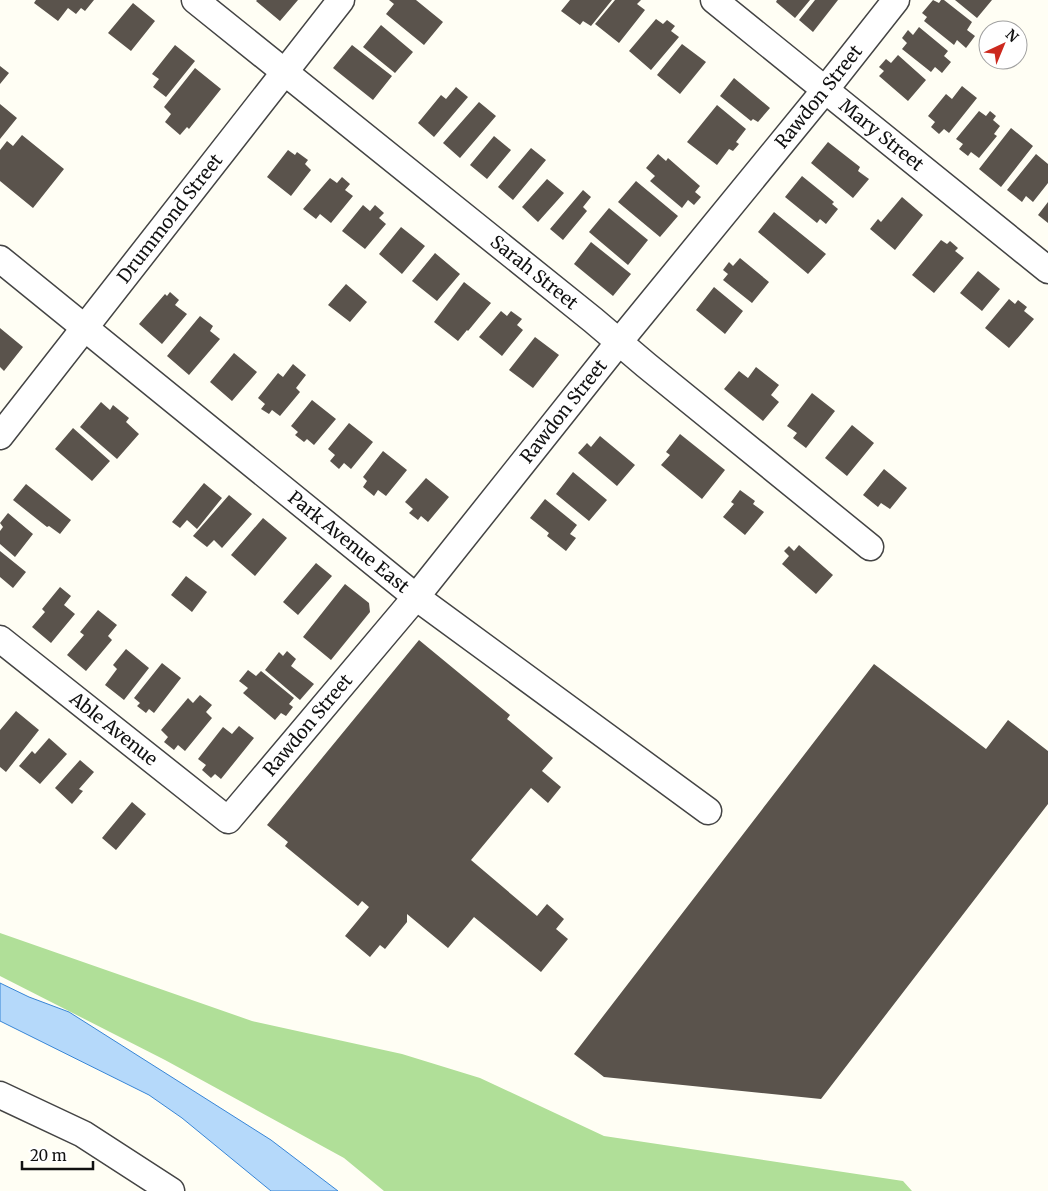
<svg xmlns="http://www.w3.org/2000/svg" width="1048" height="1191" font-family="Merriweather,serif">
	<rect width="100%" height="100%" fill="#fffef4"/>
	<path fill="#b0df98" d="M0,933L252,1021L402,1054L480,1078L604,1136L903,1181L912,1191H384L344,1158L165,1060L0,976Z"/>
	<path fill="#b5d9fa" stroke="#3785d6" d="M0,983L29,997L69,1012L271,1140L338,1191H271L182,1118L149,1095L0,1021Z"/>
	<path fill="#5a534c" d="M36,0H94L85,11L81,8L76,14L68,8L58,21L34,3Z
		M257,0H298L280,21L256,1Z
		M389,0H416L443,22L424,45L386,14L394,4Z
		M570,0H612L591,26L583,21L580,25L561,11Z
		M615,0H641L637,4L645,10L619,43L595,24Z
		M777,0H810L795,18L776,2Z
		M815,0H838L813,32L799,20Z
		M933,0L939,3L941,0H944L972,22L967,30L975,36L966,48L957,40L954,45L924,21L927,17L922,13Z
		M955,0H992L977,18Z
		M133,3L155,21L131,51L108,33Z
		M656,19L663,24L667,20L675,26L671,31L679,37L651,70L629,51Z
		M381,25L413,52L395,73L363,47Z
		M919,27L948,51L944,56L951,62L942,73L935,67L931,72L902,49L907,43L902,38L908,30L913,35Z
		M682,44L706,62L680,94L657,75Z
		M175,45L195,61L166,97L153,87L159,79L152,74Z
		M352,45L392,76L373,100L333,68Z
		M898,55L926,80L908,101L879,76L884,71L879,67L886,59L891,63Z
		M0,66L9,73L0,84Z
		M195,68L221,89L189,129L187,127L180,135L165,122L171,114L164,107Z
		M734,78L770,108L758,122L753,119L751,121L720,96Z
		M962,86L977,98L949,133L944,129L939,134L931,127L935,122L928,116L946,94L952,99Z
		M456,87L468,97L434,137L418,123L441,95L446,99Z
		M479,102L496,116L460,158L443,143Z
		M0,104L17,118L0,139Z
		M717,105L746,129L736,142L739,144L733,151L729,149L717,165L687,142Z
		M979,111L986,116L990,111L996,116L993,120L1000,126L994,134L997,136L979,158L971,152L968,156L959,149L963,144L956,139Z
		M1011,128L1033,146L1001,187L979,169Z
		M22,135L64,169L33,208L0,181V150L7,141L13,146Z
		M494,136L511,150L487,179L470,165Z
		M828,142L860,167L858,171L869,179L853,198L811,163Z
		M531,148L546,160L513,200L498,187Z
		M288,150L295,155L297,152L308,160L305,164L311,170L291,196L267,177Z
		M658,154L666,161L668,158L700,186L695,192L701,197L694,205L688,200L682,208L650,181L655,176L646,168Z
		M1036,154L1048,164V183L1033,202L1026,196L1022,202L1007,190Z
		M802,176L834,202L832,204L838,209L826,224L820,219L817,223L785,197Z
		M342,177L350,184L345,190L353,196L331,223L320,214L316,219L303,209L330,178L337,183Z
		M547,179L564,193L538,222L522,207Z
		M636,181L678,216L660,237L618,202Z
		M583,190L591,197L583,207L587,211L563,240L550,229Z
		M902,197L923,215L895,250L870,229L878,219L881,222Z
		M1048,202V223L1038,215Z
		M363,205L370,211L375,205L384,213L379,218L386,224L365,249L342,231Z
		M609,208L648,240L628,265L589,232Z
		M774,212L826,254L808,274L758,232Z
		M401,227L425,246L402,274L379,254Z
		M941,240L947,244L950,241L958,248L955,251L964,258L934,293L912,275Z
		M591,242L631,274L613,296L574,264Z
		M435,253L460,274L437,301L412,281Z
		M740,258L769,282L752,303L723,280L728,274L723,270L729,262L733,266Z
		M978,271L1000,289L982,311L960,293Z
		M464,282L491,303L468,331L467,330L458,341L434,322Z
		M346,284L367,302L350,322L328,305Z
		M714,287L743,311L725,334L696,310Z
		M170,292L179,300L175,305L187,314L162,344L139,324L165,294L167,296Z
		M1009,299L1015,304L1018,300L1027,307L1024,311L1034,319L1009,348L985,328Z
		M501,311L507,316L511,311L522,319L517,325L523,330L502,356L479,337Z
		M200,316L213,326L210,331L220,339L189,375L167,356Z
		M0,328L23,347L4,371L0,367Z
		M535,337L559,355L533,388L509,370Z
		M234,353L257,372L232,401L210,382Z
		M293,364L306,375L296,388L300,392L280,416L272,410L269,414L261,409L265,404L258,398L278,373L283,377Z
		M756,367L779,385L771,395L779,402L763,421L724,389L739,371L748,378Z
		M812,393L835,411L806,448L793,438L797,433L787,426Z
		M312,400L336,419L314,445L307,439L304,442L295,435L298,432L291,426Z
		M101,402L110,410L113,405L129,418L126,422L139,434L117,459L80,427Z
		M349,423L373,442L351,469L344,463L339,469L330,461L335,455L328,449Z
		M852,425L874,443L847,476L825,458Z
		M73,428L110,461L92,481L55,449Z
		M680,434L725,470L702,499L661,465L670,455L666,452Z
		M600,436L635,465L617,486L578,453L587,443L591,447Z
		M383,451L407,470L386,496L378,490L374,496L363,487L367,481L363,477Z
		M884,469L907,488L890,509L881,503L878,507L863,495Z
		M573,472L607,500L589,521L556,494Z
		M426,478L449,497L428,522L421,516L418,520L409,513L413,509L405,502Z
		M204,483L222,498L197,529L187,520L180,528L172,522Z
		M26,484L71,520L60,534L49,526L47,527L13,500Z
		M740,490L755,501L753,504L764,512L745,535L723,517L734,504L731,502Z
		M229,495L252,514L222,548L214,540L207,547L193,536Z
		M545,499L577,525L570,534L576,538L566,551L547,536L549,533L530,518Z
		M8,513L33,534L15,557L0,544V531L3,527L0,523Z
		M263,518L287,538L255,576L231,555Z
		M799,545L833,575L816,594L782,564L789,556L784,551L789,546L794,551Z
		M0,551L26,572L13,588L0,577Z
		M316,563L332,576L298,615L283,602Z
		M186,576L207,592L192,612L171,595Z
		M345,584L369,603L370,612L331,660L303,637Z
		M60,587L71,596L64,605L75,614L51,643L32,627L45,612L42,609Z
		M98,610L117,625L108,636L112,640L86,671L67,655L84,635L80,632Z
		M419,640L510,715L507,719L553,758L542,771L561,787L548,803L531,788L471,860L537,916L547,904L564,919L556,929L568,939L541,972L474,917L448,948L407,914V922L385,949L380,945L370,957L345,936L369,907L362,901L358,906L285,846L288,842L267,825Z
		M126,649L149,668L124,700L105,685L117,669L113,665Z
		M287,651L296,659L291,666L314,684L300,700L265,670L279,652L283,656Z
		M162,663L181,678L154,713L149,709L146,713L137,706L140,703L134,698Z
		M874,664L986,749L1008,720L1048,751V804L821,1099L604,1077L574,1054Z
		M248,670L256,676L261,671L294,698L289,704L293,707L286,716L281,713L275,720L243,693L248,688L239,681Z
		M200,695L212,705L206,712L212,718L185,751L178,745L174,750L164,742L168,737L161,730L188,698L193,703Z
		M16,711L39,730L6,772L0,767V730Z
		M239,726L254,738L221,779L215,774L211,778L202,770L206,765L198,759L223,727L232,734Z
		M49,738L67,754L40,784L19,766L32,751L35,754Z
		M80,760L94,772L79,789L83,791L72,804L55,788Z
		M132,802L146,814L116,850L102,838Z"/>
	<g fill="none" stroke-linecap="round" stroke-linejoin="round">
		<defs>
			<g id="street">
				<path id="s1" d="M195,0L593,320L646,365L870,547"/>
				<path id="s2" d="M714,0L1048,270"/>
				<path id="s3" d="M0,259L416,597L708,811"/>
				<path id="s4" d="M0,436L341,0"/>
				<path id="s5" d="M0,639L228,820L416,597L619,342L825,90L896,0"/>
				<path d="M0,1095L83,1134L171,1191"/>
			</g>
		</defs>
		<use href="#street" stroke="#444" stroke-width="29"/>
		<use href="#street" stroke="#fff" stroke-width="26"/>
	</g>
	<g text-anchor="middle" stroke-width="5" stroke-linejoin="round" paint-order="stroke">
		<g font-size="18" fill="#111" stroke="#fff">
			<text dy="6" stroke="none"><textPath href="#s5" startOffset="1225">Rawdon Street</textPath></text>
			<text dy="6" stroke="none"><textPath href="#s2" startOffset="215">Mary Street</textPath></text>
			<text dy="6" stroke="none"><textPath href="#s4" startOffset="276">Drummond Street</textPath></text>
			<text dy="6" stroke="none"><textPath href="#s1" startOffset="435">Sarah Street</textPath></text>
			<text dy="6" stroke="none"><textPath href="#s5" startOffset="820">Rawdon Street</textPath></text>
			<text dy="6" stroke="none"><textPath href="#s3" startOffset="449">Park Avenue East</textPath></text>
			<text dy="6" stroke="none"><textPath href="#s5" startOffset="415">Rawdon Street</textPath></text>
			<text dy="6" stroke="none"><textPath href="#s5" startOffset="145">Able Avenue</textPath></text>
		</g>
	</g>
	<g transform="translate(1003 45) rotate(44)"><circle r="24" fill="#ffffff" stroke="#a0a0a0"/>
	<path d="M0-4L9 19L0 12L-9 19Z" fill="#cc291e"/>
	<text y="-8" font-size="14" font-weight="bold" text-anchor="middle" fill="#111111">N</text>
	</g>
	<path d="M22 1161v8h71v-8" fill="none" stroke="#111111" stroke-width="2.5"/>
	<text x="30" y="1161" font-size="15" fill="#111111" stroke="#ffffff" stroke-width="4" paint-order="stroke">20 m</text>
</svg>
